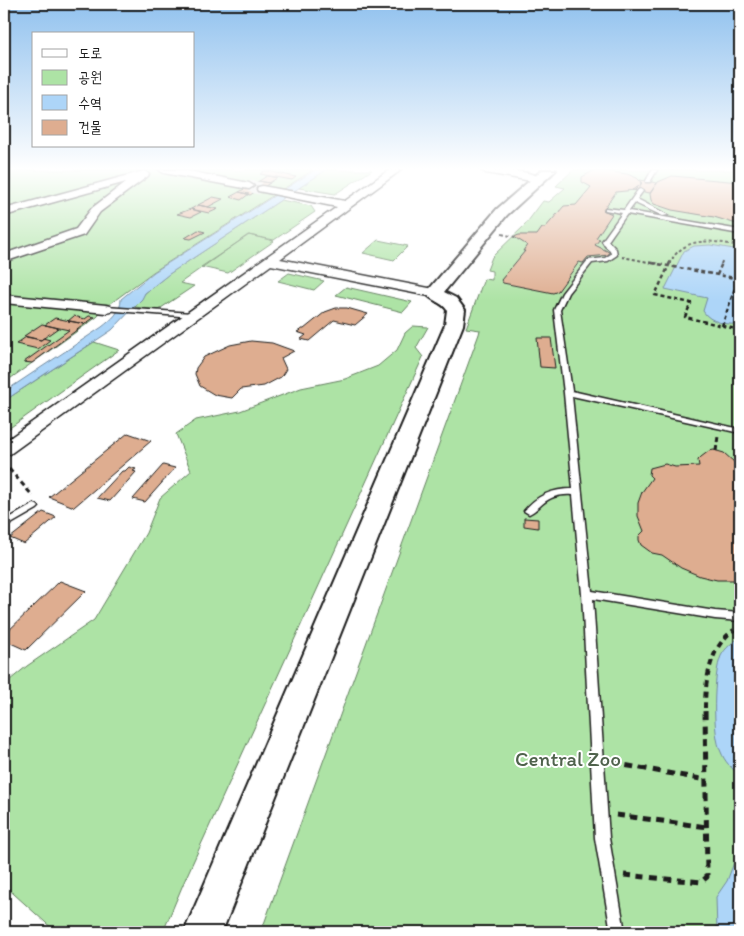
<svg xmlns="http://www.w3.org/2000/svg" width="744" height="936" font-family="Itim,'Poor Story',sans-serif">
	<rect width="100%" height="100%" fill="#fff"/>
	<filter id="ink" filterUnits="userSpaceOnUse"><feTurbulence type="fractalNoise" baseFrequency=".02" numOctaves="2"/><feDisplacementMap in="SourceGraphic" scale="10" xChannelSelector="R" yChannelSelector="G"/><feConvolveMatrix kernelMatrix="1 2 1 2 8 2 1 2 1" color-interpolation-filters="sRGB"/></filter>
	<g filter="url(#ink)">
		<path fill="#ade3a5" stroke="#648060" d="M4,170H313L153,272L107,306L97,317L4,383Z
			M326,170H372L335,194L299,188Z
			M573,170H740V932H261L479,334L480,330L466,328L484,279L492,280V271L487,270L492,257L525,225L543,201L549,202L565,188L556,186Z
			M281,200L311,206L315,212L274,240L248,235L180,283L194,286L158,310L135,307L145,293L169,274Z
			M249,235L274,241L228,273L201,267Z
			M378,240L408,246L394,260L363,253Z
			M289,273L324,281L314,290L278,281Z
			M346,287L412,302L403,312L336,295Z
			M413,326L428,327L416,348L423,357L184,882L163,932H56L4,885V685L27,666L94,620L146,533L160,498L191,471L176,434L196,420L240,411L301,388L345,379L378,366L397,350L405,333Z
			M94,342L119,350L4,432V401Z"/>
		<path fill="#add5f8" stroke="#738ba0" d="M315,170H326L169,274L145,293L142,299L112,330L4,401V392L102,327C112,319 121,312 121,299L154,272Z
			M710,245L740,250V324C728,325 710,323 703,311L707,298L665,289L684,251L694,246Z
			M740,637V775C731,768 725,762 721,752C712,735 713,674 721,656C725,648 733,642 740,637Z
			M740,847V932H717L716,897L727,881Z"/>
		<path fill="#dead90" stroke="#1c1c1c" d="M264,171H268L296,177L292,180L260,174Z
			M593,171H606L627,174L637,178L642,183L635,190L616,192L603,210L612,214L596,238L600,239L595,245L609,252V255L588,257L583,263L579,262L558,291L553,293L503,283L501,280L525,251H523L527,245L514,237L519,235H537L542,228H545L564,206L576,205L591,187L582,182V177Z
			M267,176L277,178L269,183L259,181Z
			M672,176L740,182V225L714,217L672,210L654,204L651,200L650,194L658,182Z
			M640,180L657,183L650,193L632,190L641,185Z
			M259,181L270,183L250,195L239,192Z
			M239,192L249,194L241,200L230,197Z
			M213,197L223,199L208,207L198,205Z
			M198,205L218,209L209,213L191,209Z
			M191,209L201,212L191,217L177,214Z
			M198,230L205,232L191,239L185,238Z
			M336,308H347L368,314L355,325L334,320L309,341L301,339L306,335L297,332L302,329H304L325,312Z
			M74,316L85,319L89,316L95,317L85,324L68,321Z
			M55,318L85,324L32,363L24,362L69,330L45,325Z
			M42,324L58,328L41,340L24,336Z
			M26,337L41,340L43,338L50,340L38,349L16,344Z
			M537,338H551L555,368L540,367Z
			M251,341L272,343L294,351L281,358L286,369L281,377L264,386L241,389L232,398L215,395L200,386L195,374L196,368L204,357L230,345Z
			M128,433L151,441L74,507L49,497Z
			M714,450L724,453L734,462L737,467L735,474L740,476V580H717L700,576L681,568L662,555L652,553L641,545L639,540V536L644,531L638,516V503L642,492L652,478L649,475L650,468L665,464L675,467L699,466L698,460L701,457L709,451Z
			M163,465L175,468L145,502L133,499Z
			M129,467L136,469L133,471L136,472L110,501L97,498L122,471H125Z
			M43,512L56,517L24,544L10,538Z
			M524,518L538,519V528L524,526Z
			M60,581L86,591L26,650L4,640V635Z"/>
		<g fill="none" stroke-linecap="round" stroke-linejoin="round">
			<path stroke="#ddd" stroke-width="12" stroke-dasharray="12 5.5" stroke-linecap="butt" d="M249,186L262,189"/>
			<defs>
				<path id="service" d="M652,170H657L650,182H646V181Z
					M640,189L643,191L637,199L668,215L663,216L635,203L629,211L740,230V234L627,214L608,241L616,249L617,255L608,261L592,263L568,293L560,310L572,391L740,429V433L572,396L592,591L715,611L740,613V621L715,619L593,599L609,838L625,932H611L595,838L582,594L573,495C559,494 549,497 539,507C535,510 533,512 529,514L524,511C537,495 552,489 573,489L564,393L554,310L562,293L588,260L605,258L611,254L610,250L605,246L602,241L622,213L605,210V208L624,210L638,190Z
					M106,307L192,313L195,315L192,317L104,310L103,309Z
					M34,504L37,505L39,507L37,509L4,528V521Z"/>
				<path id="minor" d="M159,170H183L249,183L254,186L249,189L164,173Z
					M389,170H401L280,259L434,289L439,290L441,293L439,296L434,297L271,265L10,454L4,456V442L337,207L258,191L257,189L258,187L262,186L345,201Z
					M481,170C496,170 531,169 542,179L537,182L486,173Z
					M144,171L149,174L148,176L100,212L84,235L4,262V254L76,229L92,208L126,182L4,216V209Z
					M4,295L106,305L111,306L113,309L111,312L106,313L4,303Z"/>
				<path id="tertiary" d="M542,170H556L507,215L444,292L456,298L465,310L463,325L222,932H184L445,325L447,310C442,302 431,301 426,293L497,209Z"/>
			</defs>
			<use href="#service" stroke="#1c1c1c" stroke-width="3"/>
			<use href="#minor" stroke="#1c1c1c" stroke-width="3"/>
			<use href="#tertiary" stroke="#1c1c1c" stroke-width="4"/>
			<path stroke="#1c1c1c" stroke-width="2" stroke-dasharray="3 2.5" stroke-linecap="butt" d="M502,234L515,237
				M622,257L659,264
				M669,264C685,234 712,241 740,246
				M721,264L723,259"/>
			<path stroke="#1c1c1c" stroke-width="2.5" stroke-dasharray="4 3" stroke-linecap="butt" d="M652,263L740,279
				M670,263L655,295L691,303L685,317L740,330
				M717,275L722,263
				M722,326L738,279"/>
			<path stroke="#1c1c1c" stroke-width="3" stroke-dasharray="5 4" stroke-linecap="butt" d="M716,451L718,436
				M9,469L33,496"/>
			<path stroke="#1c1c1c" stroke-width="4" stroke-dasharray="6 4.5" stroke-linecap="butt" d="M705,708C705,681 710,646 734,630"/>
			<path stroke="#1c1c1c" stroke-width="5" stroke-dasharray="8 5.5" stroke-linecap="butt" d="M613,763L706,780
				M616,815L707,827
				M624,875L701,882L707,877L705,707"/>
			<use href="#service" fill="#fff" fill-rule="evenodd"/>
			<use href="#minor" fill="#fff" fill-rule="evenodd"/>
			<use href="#tertiary" fill="#fff" fill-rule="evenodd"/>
		</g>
	</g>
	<linearGradient id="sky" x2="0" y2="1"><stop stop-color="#90c1ee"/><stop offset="0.56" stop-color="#fff"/><stop offset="1" stop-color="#fff" stop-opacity="0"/></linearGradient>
	<rect width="744" height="301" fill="url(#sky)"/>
	<g text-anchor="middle" stroke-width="4" stroke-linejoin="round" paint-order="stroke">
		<g font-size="21" fill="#4f624c" stroke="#fff">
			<text x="568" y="766">Central Zoo</text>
		</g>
	</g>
	<rect width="744" height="936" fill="none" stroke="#fff" stroke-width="20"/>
	<rect x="10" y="10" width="724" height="916" fill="none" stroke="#1c1c1c" stroke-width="2" filter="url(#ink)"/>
	<rect x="32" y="32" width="162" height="115" fill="#ffffff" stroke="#a4a4a4"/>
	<rect x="42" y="49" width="25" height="8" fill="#ffffff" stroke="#a4a4a4"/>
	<text x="78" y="58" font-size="15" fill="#1c1c1c">도로</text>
	<rect x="42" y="70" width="25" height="15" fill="#ade3a5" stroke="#a4a4a4"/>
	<text x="78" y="82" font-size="15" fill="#1c1c1c">공원</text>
	<rect x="42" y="95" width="25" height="15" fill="#add5f8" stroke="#a4a4a4"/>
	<text x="78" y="108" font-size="15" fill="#1c1c1c">수역</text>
	<rect x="42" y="120" width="25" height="15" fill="#dead90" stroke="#a4a4a4"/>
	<text x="78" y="132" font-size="15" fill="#1c1c1c">건물</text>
</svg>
